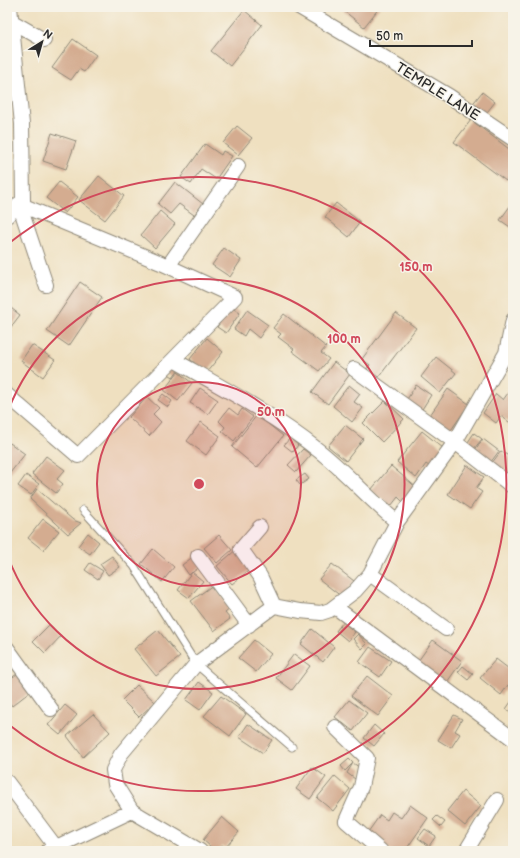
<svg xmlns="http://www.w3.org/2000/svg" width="520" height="858" font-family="'Balsamiq Sans',sans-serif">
	<rect width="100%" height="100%" fill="#f7f3e8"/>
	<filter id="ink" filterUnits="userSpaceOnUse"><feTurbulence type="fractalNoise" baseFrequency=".025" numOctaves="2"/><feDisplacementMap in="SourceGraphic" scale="8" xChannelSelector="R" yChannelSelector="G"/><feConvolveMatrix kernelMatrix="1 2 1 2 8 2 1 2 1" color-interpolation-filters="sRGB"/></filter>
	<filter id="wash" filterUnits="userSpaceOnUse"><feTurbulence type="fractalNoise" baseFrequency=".012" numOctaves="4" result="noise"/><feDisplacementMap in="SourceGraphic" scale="16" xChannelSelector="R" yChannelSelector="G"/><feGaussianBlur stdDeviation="0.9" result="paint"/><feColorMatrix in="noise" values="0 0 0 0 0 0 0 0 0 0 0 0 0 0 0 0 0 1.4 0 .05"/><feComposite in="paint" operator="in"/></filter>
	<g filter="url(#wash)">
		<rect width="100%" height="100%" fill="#efe0c0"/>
		<g id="blocks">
			<path fill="#d4ac90" d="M339,7H380L364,27Z
				M244,10L262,25L230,66L211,51Z
				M73,39L96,55L84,72L79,69L71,80L52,68Z
				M482,92L495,102L484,116L471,106Z
				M471,120L513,152V171L506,181L454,142Z
				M237,126L252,138L238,155L223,143Z
				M52,133L76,141L66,169L43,161Z
				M205,144L221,155L223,151L232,156L216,179L201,169L191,184L181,177Z
				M99,176L124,196L105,220L79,200Z
				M59,182L78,197L65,213L46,198Z
				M175,182L203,204L194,215L179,204L170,214L158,204Z
				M513,202V229L500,220Z
				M336,203L360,222L349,237L325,217Z
				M160,211L175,224L155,248L141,235Z
				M224,248L241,260L230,277L212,265Z
				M80,282L102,297L69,346L47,331Z
				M7,305L20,315L7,332Z
				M231,307L240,313L226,333L217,327Z
				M247,310L268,325L259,338L248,329L244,336L234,329Z
				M396,313L416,328L375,382L363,373L370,365L362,359Z
				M284,314L326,347L321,353L329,359L319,371L292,351L294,349L278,337L281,334L273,328Z
				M207,338L223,352L206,373L190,359Z
				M32,345L55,360L43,377L21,361Z
				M436,357L456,373L440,393L421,377Z
				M334,362L350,374L328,404L312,392Z
				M173,364L179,369L173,377L166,372Z
				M178,372L192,383L178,401L164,390Z
				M349,385L360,394L354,402L363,408L352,422L333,406Z
				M416,385L431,395L419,414L404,404Z
				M200,388L218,400L208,414L190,403Z
				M448,389L469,404L449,433L428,418Z
				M508,393L513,397V425L501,416L496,423L483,413L496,394L503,400Z
				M163,394L172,401L168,407L158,400Z
				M147,397L159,408L153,414L161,422L149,436L129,417Z
				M385,401L404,419L382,442L363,423Z
				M229,408L238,415L242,409L253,417L234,441L222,431L225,427L219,421Z
				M257,415L283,436L257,468L232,447Z
				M201,422L220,436L206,455L187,441Z
				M345,425L363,439L346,461L328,446Z
				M422,431L443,448L429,466L426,464L416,478L397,462Z
				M474,433L482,439L473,450L466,445Z
				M290,438L298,445L293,452L284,445Z
				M483,439L499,451L490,463L474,451Z
				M10,443L25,454L10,473L7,471V447Z
				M303,449L311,455L296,472L288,465Z
				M501,451L513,459V478L492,463Z
				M46,456L65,470L57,479L63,484L56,493L32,474Z
				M467,465L484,477L476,488L482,492L470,509L448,494Z
				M391,466L418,489L405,504L398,497L391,506L371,490Z
				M305,474L309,479L300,485L296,480Z
				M26,475L39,484L31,495L18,486Z
				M37,489L73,520L81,523L68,534L30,499Z
				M43,519L59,531L43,550L28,538Z
				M88,533L99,542L90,554L78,546Z
				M219,535L232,550L217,563L204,548Z
				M153,549L174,567L162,582L141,564Z
				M237,549L252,568L232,584L217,566Z
				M112,556L120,567L108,575L100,564Z
				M194,556L201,566L189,575L182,565Z
				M90,563L103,571L98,579L85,570Z
				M332,564L354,581L342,597L319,579Z
				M192,572L203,581L189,598L178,590Z
				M213,585L231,608L225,613L230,619L214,631L191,601Z
				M343,622L355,632L348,641L336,631Z
				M49,625L61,636L45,653L33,641Z
				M312,629L334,647L323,662L301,644Z
				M158,630L180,657L156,676L134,649Z
				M358,634L367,644L362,649L353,639Z
				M254,640L271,654L256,672L238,658Z
				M433,640L462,661L445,685L416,664Z
				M370,647L391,661L380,677L359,662Z
				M294,654L310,666L292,690L276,678Z
				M496,659L513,672V687L512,688L508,685L501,695L480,678Z
				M463,666L473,674L468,680L458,672Z
				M17,674L31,691L12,706L7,699V681Z
				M367,676L393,696L378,716L351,696Z
				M199,682L213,692L200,710L186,700Z
				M137,685L155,702L139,717L122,700Z
				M221,696L246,714L230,736L204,716Z
				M513,699V714L506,709Z
				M349,700L367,713L353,731L335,717Z
				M65,705L77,715L60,735L48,725Z
				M93,714L110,732L83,757L67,736Z
				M454,715L462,719L455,731L460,734L451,748L438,740Z
				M248,724L272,740L263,753L239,737Z
				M374,725L384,734L374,746L364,738Z
				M349,759L353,763L345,771L341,766Z
				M353,763L362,769L355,779L347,773Z
				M312,767L326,777L310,799L296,789Z
				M335,776L350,789L333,811L317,798Z
				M463,791L481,806L465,826L447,811Z
				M410,805L428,818L405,851H390L366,835L380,815L387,820L392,812L401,818Z
				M437,816L445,822L441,827L433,820Z
				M222,817L239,832L225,848L222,845L218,851H207L211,847L203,840Z
				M425,829L436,836L429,846L418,838Z"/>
		</g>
	</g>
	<g filter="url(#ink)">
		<use href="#blocks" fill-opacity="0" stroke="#8d8676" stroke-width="1"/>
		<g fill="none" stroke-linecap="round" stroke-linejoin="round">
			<defs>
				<path id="service" d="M83,510L134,566L196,664L292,747"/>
				<path id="minor" d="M299,7L449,96L513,139
					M11,21L44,40
					M19,204L46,285
					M7,216L23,201L22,124L10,7
					M168,266L238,166
					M174,360C223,388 274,415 318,450C346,472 370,500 397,522
					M354,369L455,442L513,487
					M7,395L78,456L235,297L161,263L19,204
					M260,527L241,549L260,576L274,606
					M198,556L249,625
					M370,574L446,629
					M335,607L513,739
					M7,648L51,709
					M335,727L367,758L361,787L346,821L381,851
					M7,782L55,846
					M132,811L200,851
					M48,851L132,811L115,784L113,770L121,754L196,664L274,606L300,611L321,613L330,610L355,591L370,574L397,522L455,442L506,353L513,320
					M466,851L497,800"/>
			</defs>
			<use href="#service" stroke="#8d8676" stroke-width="9"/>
			<use href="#minor" stroke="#8d8676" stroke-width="16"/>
			<use href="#service" stroke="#fff" stroke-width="7"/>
			<use href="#minor" stroke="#fff" stroke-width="14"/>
		</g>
	</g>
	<circle cx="199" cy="484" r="102" fill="#d1495b" fill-opacity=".12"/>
	<g fill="none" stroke="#d1495b" stroke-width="2">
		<circle cx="199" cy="484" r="102"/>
		<path d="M8 411A205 205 0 1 1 8 557"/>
		<path d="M8 244A307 307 0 1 1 8 724"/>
	</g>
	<g text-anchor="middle" stroke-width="3" stroke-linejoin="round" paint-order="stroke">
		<g font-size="14" fill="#2b2b2b" stroke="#f7f3e8">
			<text transform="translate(438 91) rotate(32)" y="5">TEMPLE LANE</text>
		</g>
	</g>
	<circle cx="199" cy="484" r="6" fill="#d1495b" stroke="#f7f3e8" stroke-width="2"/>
	<g font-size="12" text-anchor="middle" font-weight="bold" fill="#d1495b" stroke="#f7f3e8" stroke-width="3" stroke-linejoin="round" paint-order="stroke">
		<text x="416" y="271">150 m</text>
		<text x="344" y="343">100 m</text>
		<text x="271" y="416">50 m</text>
	</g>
	<rect width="520" height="858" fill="none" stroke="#f7f3e8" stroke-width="24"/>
	<g transform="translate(42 42) rotate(37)" stroke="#f7f3e8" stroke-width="3" paint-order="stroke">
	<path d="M0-3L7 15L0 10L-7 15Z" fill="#2b2b2b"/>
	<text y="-6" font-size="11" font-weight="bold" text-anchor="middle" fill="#2b2b2b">N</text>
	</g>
	<path d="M370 40v6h102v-6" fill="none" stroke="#2b2b2b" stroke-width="2"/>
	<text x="376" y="40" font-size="12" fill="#2b2b2b" stroke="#f7f3e8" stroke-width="3" paint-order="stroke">50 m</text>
</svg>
